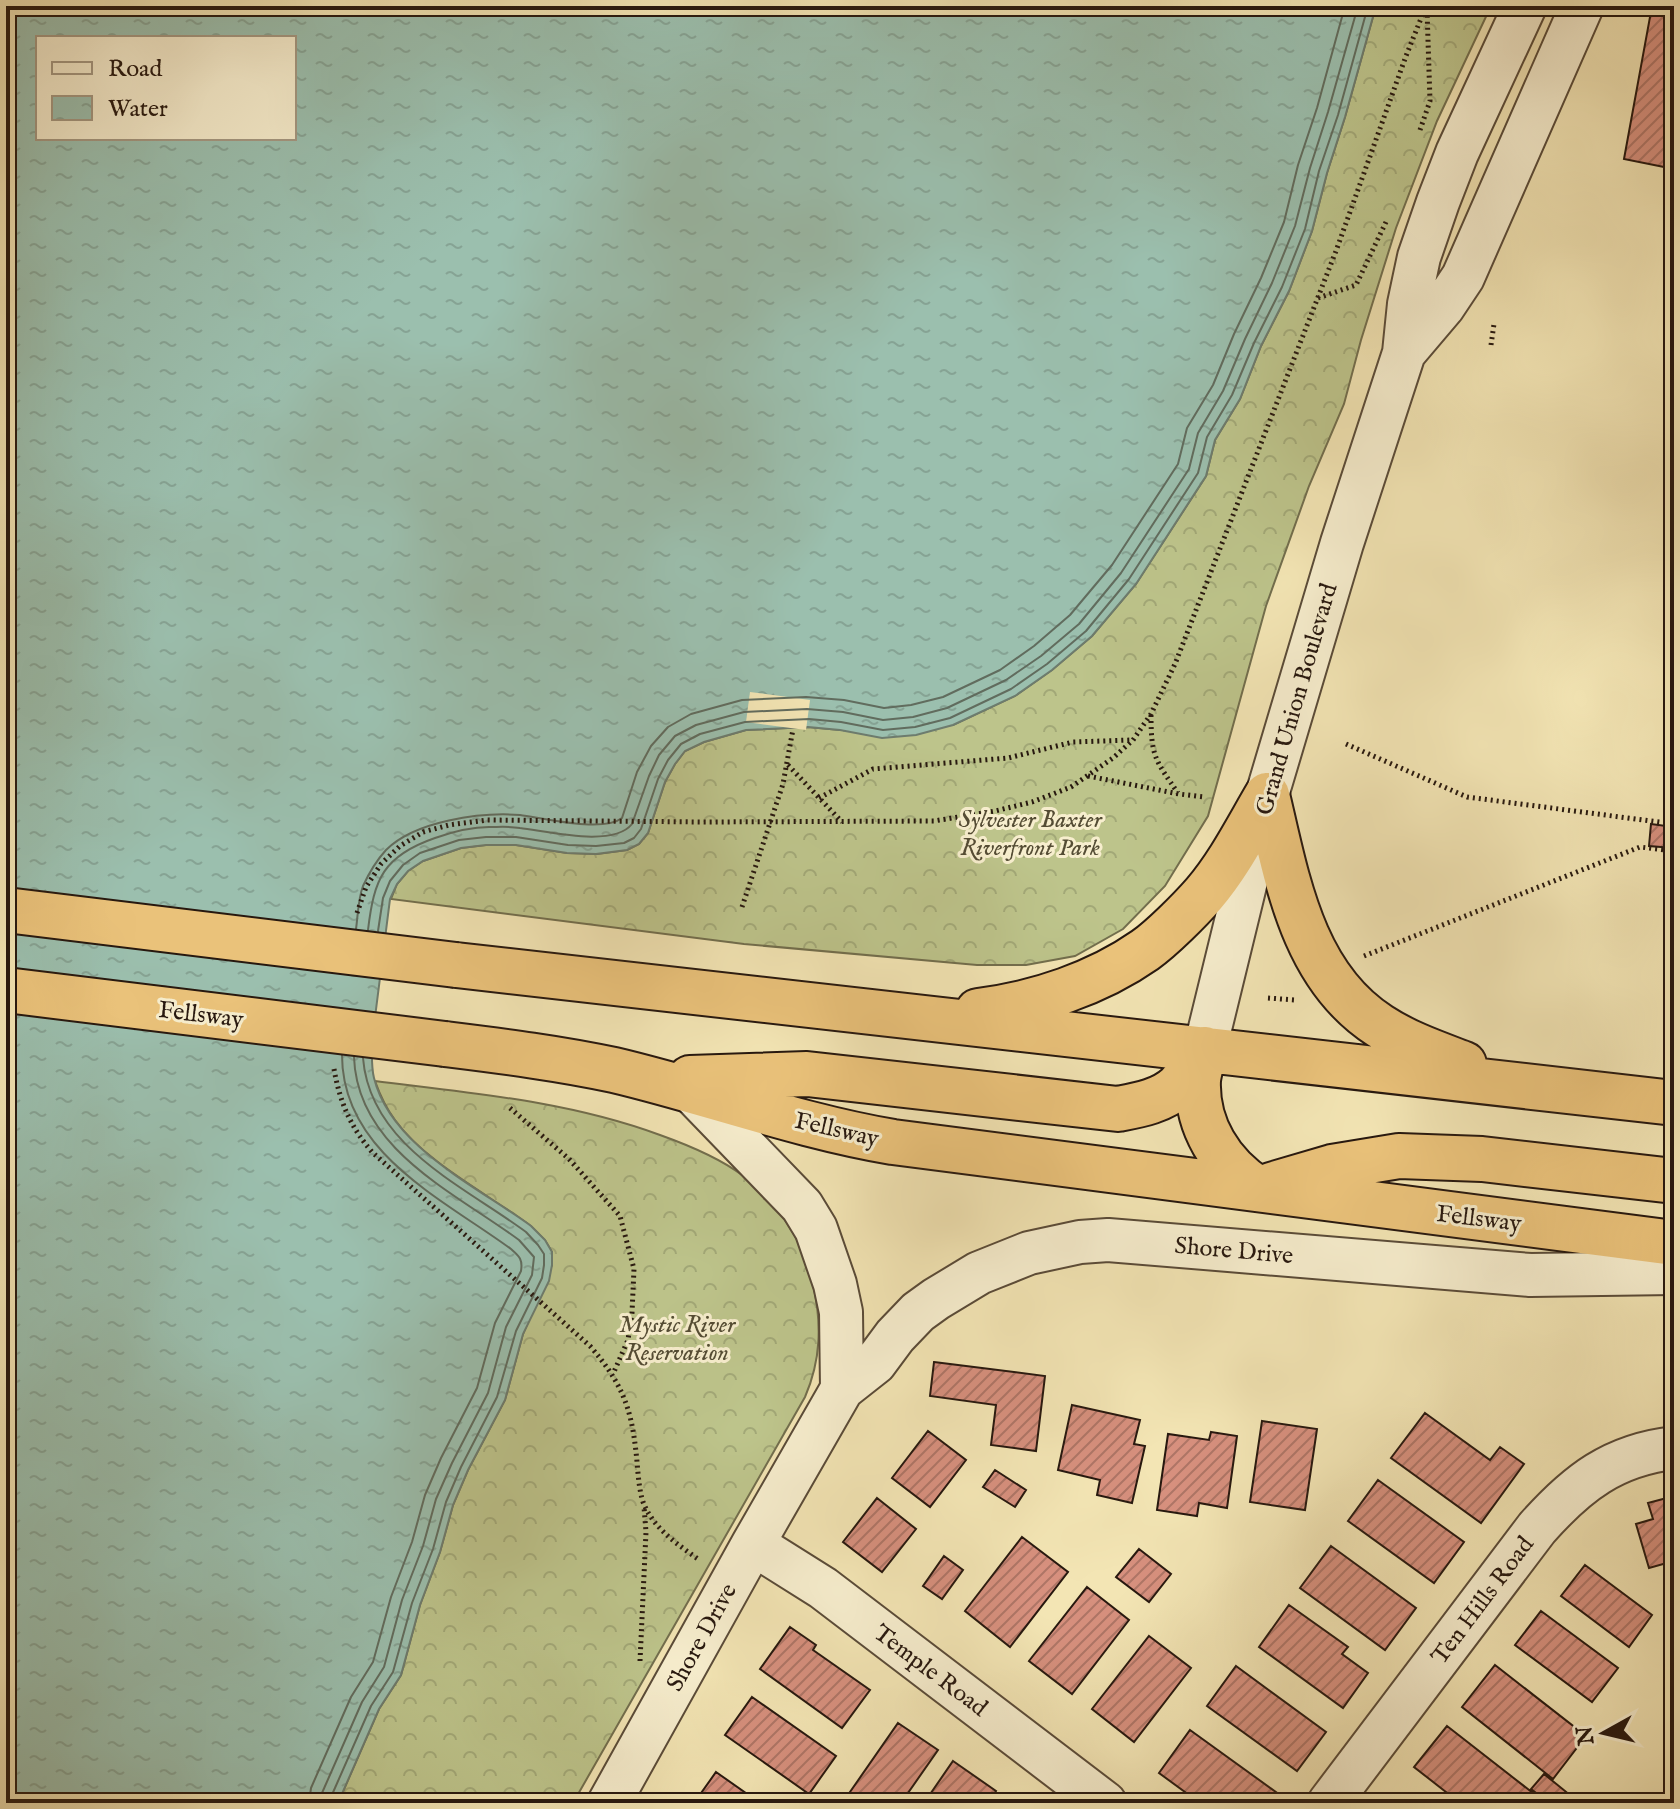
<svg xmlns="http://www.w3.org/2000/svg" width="1680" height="1809" font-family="'IM FELL English',serif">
	<defs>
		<pattern id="forest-crowns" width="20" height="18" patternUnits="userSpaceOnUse" patternTransform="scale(2)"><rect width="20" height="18" fill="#bdc48b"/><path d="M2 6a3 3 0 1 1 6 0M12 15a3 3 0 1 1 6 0" fill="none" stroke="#a2a877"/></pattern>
		<pattern id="water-ripples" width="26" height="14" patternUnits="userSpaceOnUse" patternTransform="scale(2)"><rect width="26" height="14" fill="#9bbfae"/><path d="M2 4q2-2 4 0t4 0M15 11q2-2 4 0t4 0" fill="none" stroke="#86a394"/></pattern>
		<pattern id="building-hatch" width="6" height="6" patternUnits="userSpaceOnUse" patternTransform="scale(2)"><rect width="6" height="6" fill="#d7907e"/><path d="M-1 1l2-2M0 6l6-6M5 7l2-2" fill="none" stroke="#ae7566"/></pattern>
	</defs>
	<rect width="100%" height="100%" fill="#f3e5b4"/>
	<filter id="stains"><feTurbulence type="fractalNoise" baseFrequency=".0025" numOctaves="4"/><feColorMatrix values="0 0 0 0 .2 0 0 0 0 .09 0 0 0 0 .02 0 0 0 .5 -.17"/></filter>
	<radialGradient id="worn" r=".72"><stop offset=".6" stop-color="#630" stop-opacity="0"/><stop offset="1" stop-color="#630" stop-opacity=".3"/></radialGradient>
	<path fill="url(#forest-crowns)" stroke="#726e4d" stroke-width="2" d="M1376,6H1491L1437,121L1396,228L1361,340L1344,404L1309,486L1266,606L1208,816L1165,886L1123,929L1075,956L1026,965H977L744,944L391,899L397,884L408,871L423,861L461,848L486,845H516L567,853L597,854L627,850L639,844L648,833L665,782L675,764L685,751L704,742L746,730L808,727L840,730L953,725L1015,696L1052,670L1092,636L1136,584L1206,476L1215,440L1240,399L1261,346L1289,291L1312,231L1327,173L1345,117Z
		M375,1081C471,1093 568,1101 660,1135C688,1145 718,1157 742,1175C777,1202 804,1241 813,1284C822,1324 821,1360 805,1397L573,1803H338L379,1709L401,1675L420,1605L440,1552L453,1505L468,1470L505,1400L523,1334L552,1265V1252L545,1240L531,1226C488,1194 426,1163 395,1120C386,1108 380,1095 375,1081Z"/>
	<path fill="url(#water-ripples)" stroke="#6d7c6e" stroke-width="2" fill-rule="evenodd" d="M6,6H1376L1345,117L1327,173L1312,231L1289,291L1261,346L1240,399L1215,440L1206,476L1136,584L1092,636L1052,670L1015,696L953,725L916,735L882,738L840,730L808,727L746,730L704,742L685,751L675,764L665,782L648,833L639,844L627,850L596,854L567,853L516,845H486L461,848L423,861L408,871L397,884L390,899L372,1041C372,1053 371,1066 374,1078C391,1147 478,1187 531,1226L545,1240L552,1252V1265L549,1281L523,1334L505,1400L468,1470L453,1505L440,1552L420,1605L401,1675L379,1709L338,1803H6ZM38,38H294V138H38Z"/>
	<path fill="#f3e5b4" d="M750,692L810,700L806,730L746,722Z"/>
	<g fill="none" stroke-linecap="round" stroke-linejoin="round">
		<path stroke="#616c5e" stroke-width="2" d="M356,929C358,915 358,899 363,886C369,873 376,861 386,850C415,821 480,812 520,815C543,818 603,833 622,818L637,772L651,746L668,727L691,714L742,700L806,697L844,700L884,708L911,705L943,697L1000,670L1034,646L1070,615L1112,565L1178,464L1187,428L1213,385L1234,334L1261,278L1284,222L1298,165L1317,108L1345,6
			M368,930C374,879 383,856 435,838C452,832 470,827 489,827C499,827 509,826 520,828C547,831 613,848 632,824L649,776L659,755L675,736L696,725L744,712L807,709L843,712L883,720L913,717L947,708L1006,680L1041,656L1079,624L1121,573L1189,469L1198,433L1223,391L1245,339L1272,283L1295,226L1310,168L1328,112L1358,6
			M378,931L383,898L390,881L403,865L420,853L459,840L486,837H516L568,845L596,846L624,843L634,838L641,829L658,779L668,760L681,744L700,734L745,722L809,719L841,722L883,730L915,727L950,718L1011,689L1047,664L1086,631L1129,579L1198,473L1207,437L1232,395L1254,343L1282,287L1305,229L1319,171L1338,115L1368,6
			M309,1803L311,1788L351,1697L373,1662L391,1597L412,1542L425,1495L441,1458L477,1388L495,1323L521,1271C523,1259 519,1256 511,1249C443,1199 342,1153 342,1055
			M321,1803L322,1793L362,1702L384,1667L402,1600L423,1546L436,1499L452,1463L488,1393L506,1327L532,1275L534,1257L519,1240C454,1192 357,1149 354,1057
			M331,1803V1797L371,1706L393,1672L412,1603L433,1549L446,1502L461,1467L497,1397L516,1331L542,1278L544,1265V1254L538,1245L526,1232C464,1186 370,1146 363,1058"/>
	</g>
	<path fill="url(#building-hatch)" stroke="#27180f" stroke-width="2" d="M1652,6L1674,9V169L1624,159Z
		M1651,824L1674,827L1673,848L1649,846Z
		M934,1362L1045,1376L1036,1451L991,1445L996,1405L930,1396Z
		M1072,1405L1140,1420L1134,1444L1145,1446L1132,1503L1097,1495L1100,1480L1058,1470Z
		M1425,1413L1490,1460L1500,1447L1524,1464L1481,1523L1391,1458Z
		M1262,1421L1317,1429L1305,1510L1250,1502Z
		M928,1431L966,1460L930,1507L892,1478Z
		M1211,1432L1237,1436L1227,1508L1199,1503L1197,1516L1157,1510L1168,1434L1209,1440Z
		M995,1470L1026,1490L1015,1507L983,1487Z
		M1378,1480L1464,1542L1434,1583L1348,1521Z
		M1674,1496V1561L1649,1568L1636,1524L1653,1519L1648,1503Z
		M877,1498L916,1529L882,1572L843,1542Z
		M1022,1537L1068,1572L1010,1647L965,1611Z
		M1331,1546L1416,1608L1385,1650L1300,1588Z
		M1139,1549L1171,1574L1149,1602L1116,1577Z
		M944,1556L963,1570L942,1599L923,1586Z
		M1585,1565L1652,1615L1629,1647L1561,1596Z
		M1087,1587L1129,1620L1072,1694L1029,1661Z
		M1289,1605L1348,1647L1342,1654L1368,1673L1343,1708L1259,1647Z
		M1541,1611L1618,1668L1592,1702L1515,1645Z
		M790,1627L816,1645L813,1650L870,1690L842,1728L760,1669Z
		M1149,1636L1191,1668L1134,1742L1092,1709Z
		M1495,1665L1586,1736L1553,1779L1462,1707Z
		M1236,1666L1326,1732L1297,1771L1207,1706Z
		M752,1697L836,1756L809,1794L725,1735Z
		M898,1723L938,1750L901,1803H845L843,1802Z
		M1447,1726L1538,1797L1534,1803H1460L1414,1767Z
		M1190,1730L1280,1795L1274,1803H1200L1159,1773Z
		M953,1761L996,1791L988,1803H924Z
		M716,1772L760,1803H694Z
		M1544,1774L1570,1795L1563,1803H1549L1531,1789Z"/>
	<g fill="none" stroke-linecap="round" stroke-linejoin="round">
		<defs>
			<path id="minor" d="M1404,353L1443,307L1463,277L1582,6
				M1205,1049L1267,795L1342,543L1404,353L1409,304L1419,257L1438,202L1457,153L1525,6
				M691,1091L802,1206L816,1229L835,1284L841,1312L842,1389
				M753,1544L823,1588L1105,1803
				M609,1803L753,1544L842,1389L875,1363L895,1336L918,1312L936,1299L979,1273L1029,1253L1080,1242L1108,1240L1530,1275L1674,1273
				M1329,1803L1537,1528C1577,1483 1613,1455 1674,1448"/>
			<path id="highway" d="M1267,795C1287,879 1302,976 1380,1026C1406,1043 1435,1053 1464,1064
				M456,965L1674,1103
				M978,1011C1036,1004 1098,983 1145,950C1162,938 1190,910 1204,894C1229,865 1247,829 1267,795
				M445,1044C501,1051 558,1058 614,1070C707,1092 798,1126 893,1142L1674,1243
				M1205,1049C1203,1059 1199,1070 1198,1080C1196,1126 1221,1165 1258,1189
				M690,1078L807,1074L1118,1109C1139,1105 1162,1101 1178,1086C1188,1076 1196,1061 1205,1049
				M1271,1185L1332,1167L1399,1156L1482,1159L1674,1181"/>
		</defs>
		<use href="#minor" stroke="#5a4b38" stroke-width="46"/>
		<use href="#highway" stroke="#27180f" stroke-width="48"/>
		<path stroke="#27180f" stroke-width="5" stroke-dasharray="2 4" stroke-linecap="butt" d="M1420,130L1430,101L1427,10
			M1318,298L1356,285L1386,222
			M1491,345L1494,324
			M1151,715C1151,756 1155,760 1178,793
			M1346,744L1467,797L1674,824
			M788,765L842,822
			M1088,776L1179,794L1204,797
			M819,798L873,769L1008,758L1073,742L1132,740
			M742,907L783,784L793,729
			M357,913L366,887L381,864L400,846L423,832L449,825L487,820L705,822L934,821L995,811L1032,802L1071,787L1113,758L1133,740L1151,714L1175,664L1336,251L1406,56L1426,6
			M1364,956L1640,847L1674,851
			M1268,998L1295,1000
			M334,1069C340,1103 351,1128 373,1153L590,1346C621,1382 631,1406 636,1452C638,1468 638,1486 643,1502C653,1528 677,1544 698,1559
			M510,1108L569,1159L620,1216L634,1269L632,1313L628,1340L613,1374
			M640,1661L646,1532L644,1507"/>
		<use href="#minor" stroke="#f7eece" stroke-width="42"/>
		<use href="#highway" stroke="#eac27a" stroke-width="44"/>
		<defs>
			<path id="highway-bridge" d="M6,910L456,965
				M6,990L445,1044"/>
		</defs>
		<use href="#highway-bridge" stroke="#27180f" stroke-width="48" stroke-linecap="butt"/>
		<use href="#highway-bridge" stroke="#eac27a" stroke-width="44"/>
	</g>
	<g text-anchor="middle" stroke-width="6" stroke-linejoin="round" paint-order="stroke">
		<g font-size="24" fill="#27180f" stroke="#f7eece">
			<text transform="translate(1296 699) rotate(-74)" y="8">Grand Union Boulevard</text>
			<text transform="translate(201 1014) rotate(7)" y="8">Fellsway</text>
			<text transform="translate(837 1129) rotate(13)" y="8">Fellsway</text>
			<text transform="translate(1479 1218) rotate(7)" y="8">Fellsway</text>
			<text transform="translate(1234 1250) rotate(5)" y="8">Shore Drive</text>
			<text transform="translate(1482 1600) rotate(-53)" y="8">Ten Hills Road</text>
			<text transform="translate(701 1637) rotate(-61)" y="8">Shore Drive</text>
			<text transform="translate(931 1670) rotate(37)" y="8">Temple Road</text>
		</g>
		<g font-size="24" font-style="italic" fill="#544c34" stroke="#f7eece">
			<text x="1030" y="827">Sylvester Baxter<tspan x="1030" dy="28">Riverfront Park</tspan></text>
			<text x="677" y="1332">Mystic River<tspan x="677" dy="28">Reservation</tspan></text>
		</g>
	</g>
	<rect width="1680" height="1809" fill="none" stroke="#f3e5b4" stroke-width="32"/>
	<rect x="8" y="8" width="1664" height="1793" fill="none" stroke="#27180f" stroke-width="4"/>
	<rect x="16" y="16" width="1648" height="1777" fill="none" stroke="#27180f" stroke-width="2"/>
	<rect x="36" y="36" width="260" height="104" fill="#f7eece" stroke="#a49882" stroke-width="2"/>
	<rect x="52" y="62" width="40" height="12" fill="#f7eece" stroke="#a49882" stroke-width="2"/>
	<text x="108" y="76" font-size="24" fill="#27180f">Road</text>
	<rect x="52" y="96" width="40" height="24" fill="url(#water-ripples)" stroke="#a49882" stroke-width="2"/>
	<text x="108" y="116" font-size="24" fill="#27180f">Water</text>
	<g transform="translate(1604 1733) rotate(262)" stroke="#f7eece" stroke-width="6" paint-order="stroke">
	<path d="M0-6L14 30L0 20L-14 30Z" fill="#27180f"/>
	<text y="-12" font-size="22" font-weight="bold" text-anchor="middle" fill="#27180f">N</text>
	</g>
	<rect width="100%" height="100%" filter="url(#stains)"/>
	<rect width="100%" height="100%" fill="url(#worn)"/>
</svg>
